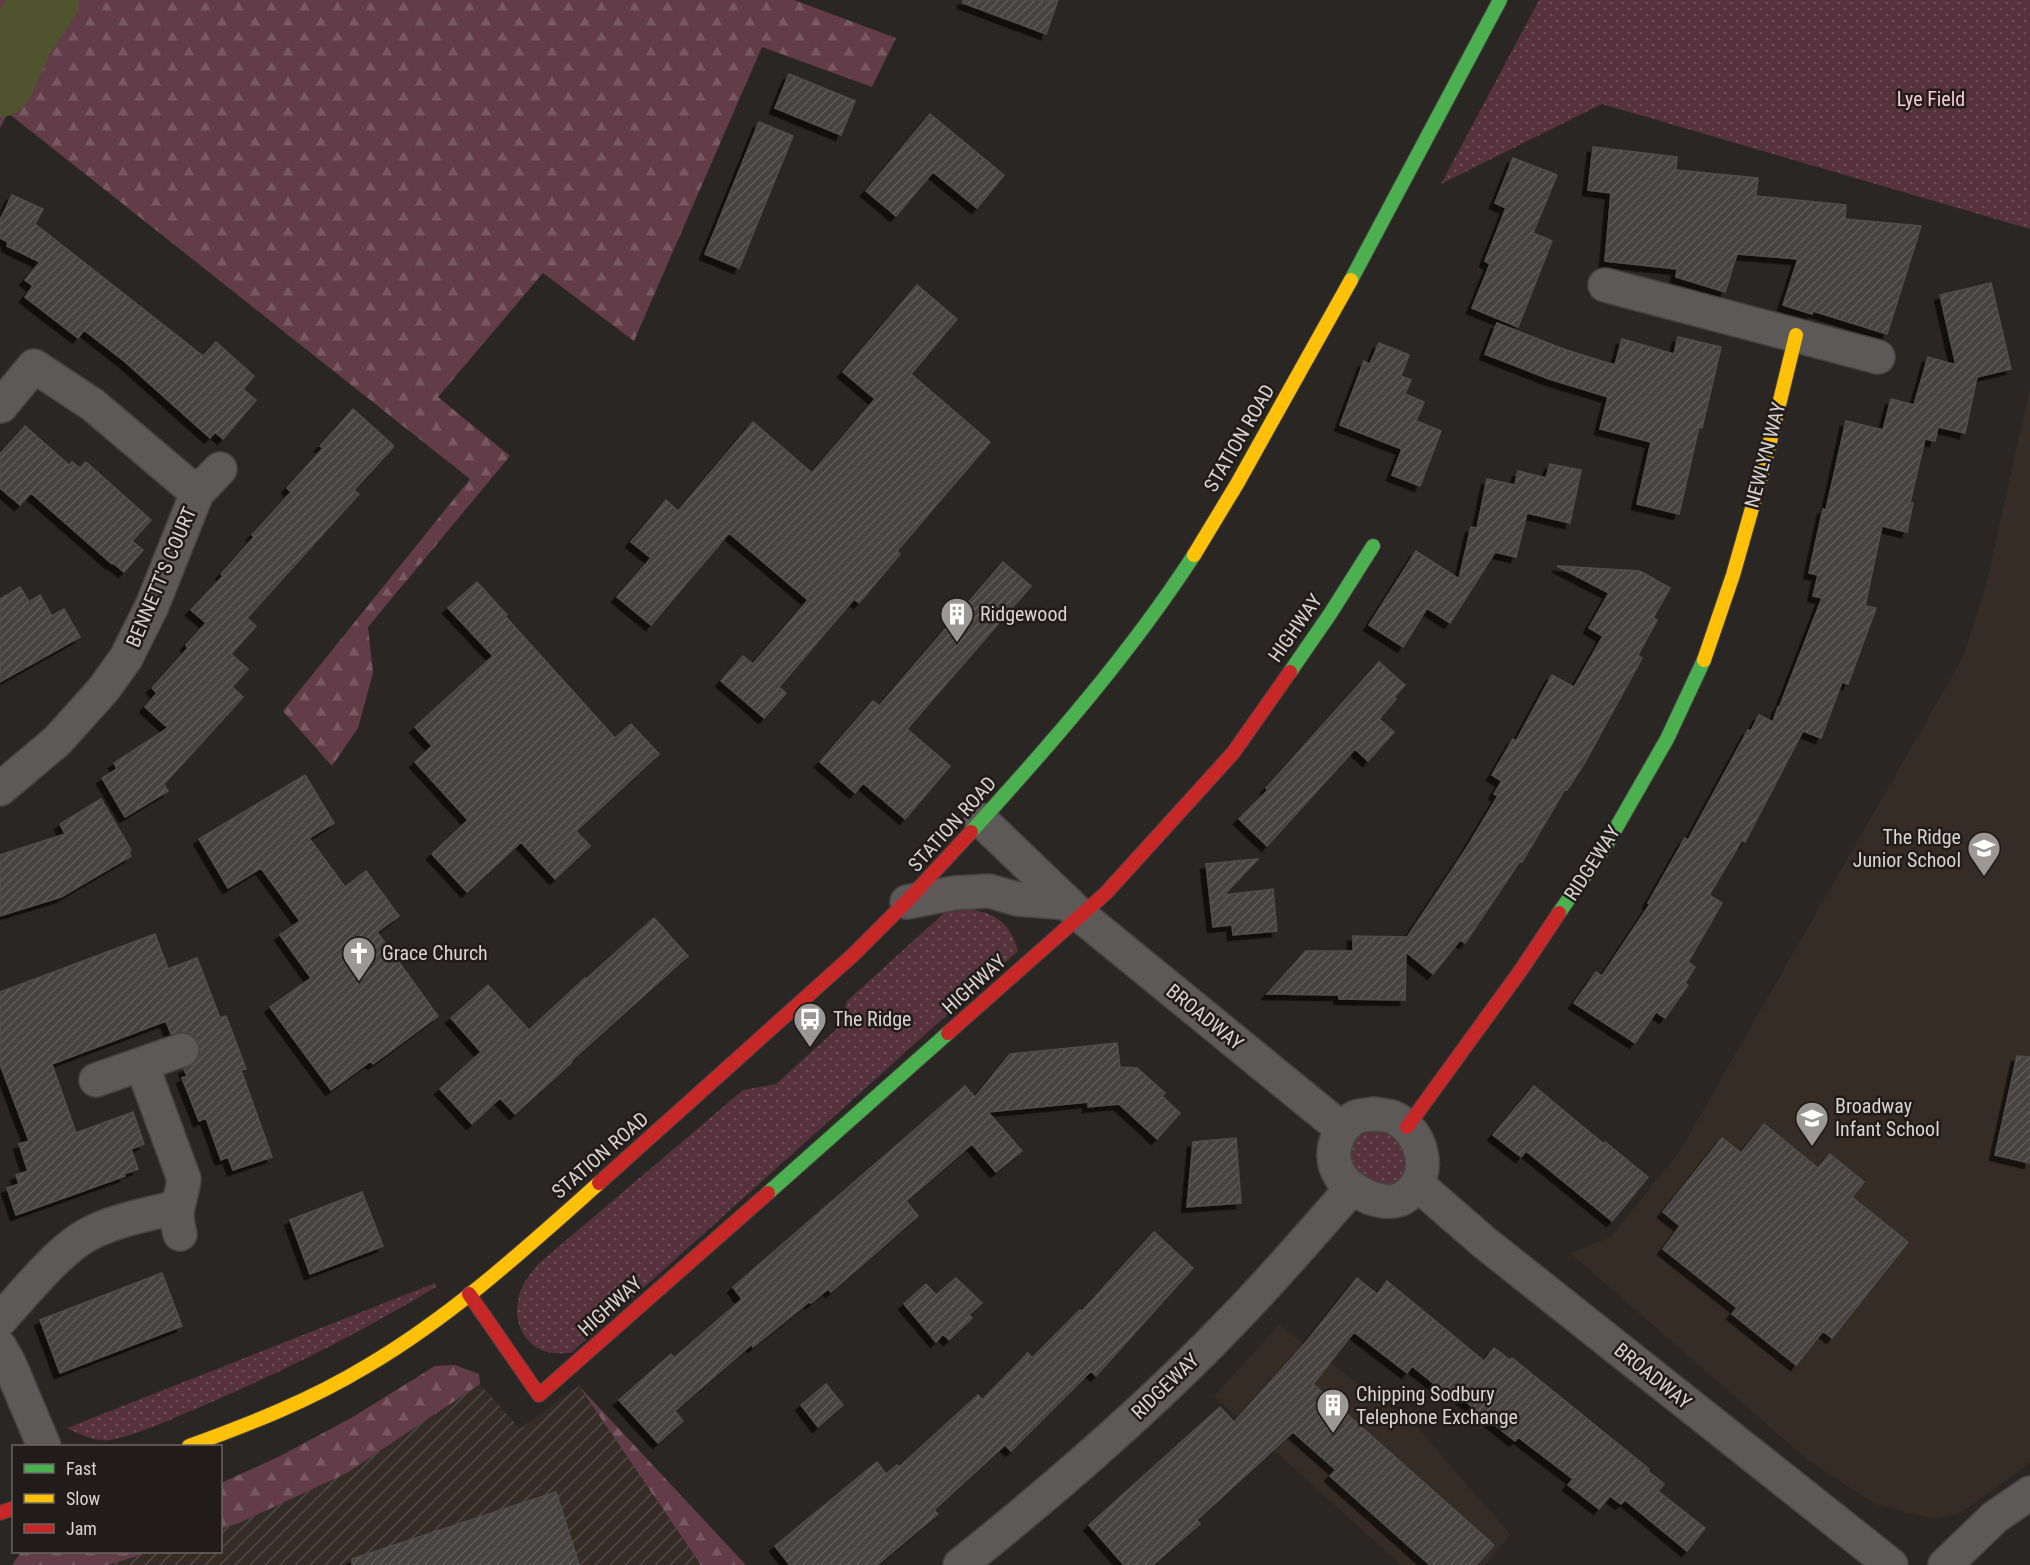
<svg xmlns="http://www.w3.org/2000/svg" width="2030" height="1565" font-family="'Roboto Condensed',sans-serif">
	<defs>
		<pattern id="industrial-furrows" width="10" height="10" patternUnits="userSpaceOnUse" patternTransform="scale(1.5)"><rect width="10" height="10" fill="#352c26"/><path d="M-1 1l2-2M0 10L10 0M9 11l2-2" fill="none" stroke="#524a45"/></pattern>
		<pattern id="grass-dots" width="8" height="8" patternUnits="userSpaceOnUse" patternTransform="scale(1.5)"><rect width="8" height="8" fill="#56323e"/><path d="M2 2h.1M6 6h.1" fill="none" stroke="#6e4f59" stroke-width="1.8" stroke-linecap="round"/></pattern>
		<pattern id="forest-firs" width="22" height="20" patternUnits="userSpaceOnUse" patternTransform="scale(1.5)"><rect width="22" height="20" fill="#623d49"/><path d="M5 1l3.5 6h-7zM16 11l3.5 6h-7z" fill="#785862"/></pattern>
		<pattern id="building-hatch" width="6" height="6" patternUnits="userSpaceOnUse" patternTransform="scale(1.5)"><rect width="6" height="6" fill="#444240"/><path d="M-1 1l2-2M0 6l6-6M5 7l2-2" fill="none" stroke="#5e5c5b"/></pattern>
		<filter id="shadow"><feDropShadow dx="-5.5" dy="5.5" stdDeviation="0" flood-color="#0009"/></filter>
	</defs>
	<rect width="100%" height="100%" fill="#292624"/>
	<path fill="#352c26" d="M2030,388V1463L1959,1514L1933,1519L1875,1504L1808,1460L1570,1253L1611,1237L1681,1149L1963,657L1986,586Z
		M1279,1325L1416,1426L1511,1535L1485,1565H1401L1214,1396Z"/>
	<path fill="url(#industrial-furrows)" d="M480,1384L520,1429L579,1386L701,1565H108L150,1552H220L221,1529L239,1523L347,1473Z"/>
	<path fill="url(#grass-dots)" d="M1539,0H2030V229L1602,104L1441,184Z
		M962,908C993,912 1009,919 1018,951L571,1353C564,1353 554,1354 547,1352C517,1343 511,1310 523,1285C527,1278 533,1271 537,1265L743,1090L776,1084L840,1026L847,1001L944,913Z
		M1365,1129C1388,1132 1391,1132 1407,1150C1406,1157 1408,1167 1405,1173C1391,1205 1319,1165 1365,1129Z
		M435,1283L436,1287C360,1333 282,1372 200,1407C173,1418 139,1435 110,1440C94,1442 81,1435 67,1428Z"/>
	<path fill="url(#forest-firs)" d="M0,0H794L896,38L872,87L762,47L634,341L543,273L438,397L510,456L368,627L373,673L358,728L332,766L283,711L470,479L8,113L0,128Z
		M455,1365L479,1374L480,1384L347,1473L239,1523L221,1529V1483L280,1456L351,1418L435,1366Z
		M579,1386L746,1565H701Z
		M21,1552H150L108,1565H12Z"/>
	<g fill="none" stroke-linecap="round" stroke-linejoin="round">
		<path stroke="#4f542f" stroke-width="66" d="M0,84L21,38L46,0"/>
	</g>
	<path fill="url(#building-hatch)" stroke="#504e4d" stroke-width="1.5" filter="url(#shadow)" d="M963,0H1058L1046,34L963,3Z
		M789,74L855,101L841,135L775,108Z
		M930,114L1004,175L977,208L933,172L896,216L866,191Z
		M759,122L793,136L739,268L705,254Z
		M1593,147L1677,157L1676,170L1758,178L1756,196L1846,205L1845,219L1921,226L1887,334L1813,311L1812,314L1783,305L1798,259L1737,254L1725,292L1676,277L1677,269L1605,261L1611,193L1588,190Z
		M1513,158L1557,175L1533,233L1552,241L1518,327L1472,308L1490,264L1485,261L1506,208L1495,203Z
		M12,195L43,209L35,224L203,356L216,342L254,376L243,389L256,400L223,439L215,432L210,438L124,361L84,330L78,338L25,297L33,286L25,280L40,262L7,246L8,242L0,238V220Z
		M1991,283L2011,369L1977,377L1965,433L1938,427L1935,441L1925,439L1910,503H1913L1907,532L1882,526L1865,606L1876,608L1848,684L1842,682L1821,738L1803,731L1745,842L1742,840L1709,895L1722,903L1688,962L1695,967L1685,983L1688,985L1665,1018L1656,1012L1635,1043L1574,1003L1596,972L1602,976L1650,904L1648,903L1685,838L1688,840L1748,730L1751,731L1759,715L1773,722L1778,707L1779,708L1822,598L1813,596L1818,575L1809,573L1823,509L1826,510L1846,421L1883,430L1891,399L1914,405L1928,357L1956,365L1940,295Z
		M917,285L957,319L911,374L990,442L897,551L900,554L859,603L854,599L779,687L786,693L764,718L721,681L743,656L753,664L808,600L729,533L651,625L617,597L651,558L631,542L666,500L678,511L753,422L812,473L875,399L843,372Z
		M1497,323L1566,350L1615,365L1622,339L1674,354L1678,337L1721,347L1702,428L1699,427L1679,514L1637,504L1651,442L1600,429L1608,397L1549,379L1485,354Z
		M1379,343L1409,355L1401,376L1411,380L1405,394L1424,402L1416,421L1441,431L1420,486L1392,475L1402,449L1340,425L1364,361L1370,364Z
		M353,409L394,446L354,490L359,494L247,618L256,626L231,654L248,669L232,687L243,697L164,784L168,791L125,817L102,778L117,769L114,763L168,728L145,707L157,693L152,688L188,648L186,645L206,623L191,610L223,576L221,574L254,537L252,535L291,492L287,488L323,448L320,446Z
		M25,426L69,465L72,462L80,468L86,462L151,520L132,541L143,550L124,572L113,563L112,564L31,493L20,505L0,488V454Z
		M1550,464L1581,470L1570,523L1527,513L1516,557L1495,552L1450,623L1427,608L1403,647L1369,625L1416,551L1459,579L1471,527L1477,528L1487,479L1515,485L1518,471L1546,478Z
		M1003,562L1031,586L907,729L950,766L905,819L863,783L855,793L820,762L873,701L879,706Z
		M1557,566L1640,571L1670,588L1653,618L1657,620L1638,655L1642,658L1585,762L1567,790L1565,789L1522,862L1520,861L1465,943L1460,940L1433,974L1406,952L1405,1000L1339,999V995L1267,994L1306,951H1353V936L1406,937V939L1466,849L1498,796L1494,794L1502,781L1492,775L1513,739L1516,741L1552,675L1574,687L1603,636L1589,628L1609,593Z
		M477,582L507,615L505,616L615,738L631,724L659,754L576,831L590,846L555,879L521,842L467,892L432,854L468,820L415,762L432,746L415,727L493,656L448,608Z
		M20,587L29,602L40,595L52,616L64,609L80,637L0,682V599Z
		M1379,662L1405,685L1394,697L1396,699L1379,719L1394,732L1368,761L1355,749L1267,846L1239,819L1268,790L1266,788Z
		M305,775L334,823L309,838L345,887L366,871L399,916L377,932L438,1016L373,1064L371,1061L331,1090L270,1007L311,978L280,935L300,921L261,868L228,888L199,839Z
		M101,799L131,850L129,852L131,856L61,897L0,916V855L65,834L60,824Z
		M1258,859L1224,895L1273,889L1277,931L1233,935L1232,925L1213,927L1206,864Z
		M654,918L688,956L571,1061L572,1062L515,1114L500,1098L472,1124L440,1089L481,1052L451,1018L488,985L529,1030L585,978L586,979Z
		M155,934L168,969L197,958L220,1018L226,1016L246,1069L241,1070L272,1157L233,1170L228,1157L221,1160L206,1118L199,1121L182,1078L187,1076L184,1069L197,1062L200,1053L199,1043L194,1035L186,1032L171,1034L166,1021L52,1064L76,1133L133,1112L144,1144L131,1149L138,1169L124,1174L125,1176L16,1215L7,1188L19,1184L16,1175L28,1171L19,1144L29,1141L0,1064V992Z
		M1117,1043L1120,1067L1137,1068L1165,1093L1162,1096L1180,1113L1157,1139L1119,1104L1088,1107V1102L988,1112L1022,1151L996,1172L972,1144L906,1201L918,1216L831,1292L828,1289L811,1303L809,1302L753,1347L752,1344L700,1389L675,1411L683,1421L658,1443L619,1400L671,1354L674,1358L742,1299L733,1287L965,1086L975,1097L1010,1054Z
		M2017,1056L2030,1057V1163L1995,1155Z
		M1534,1086L1604,1144L1605,1142L1648,1177L1612,1221L1526,1151L1521,1157L1493,1135Z
		M1764,1124L1818,1168L1830,1154L1864,1182L1852,1197L1908,1242L1832,1338L1823,1331L1796,1365L1732,1314L1737,1308L1663,1249L1680,1226L1663,1212L1722,1138L1741,1153Z
		M1236,1138L1241,1203L1187,1207L1193,1142Z
		M362,1192L383,1246L310,1274L290,1220Z
		M1154,1232L1193,1268L1096,1376L1091,1371L1011,1451L1005,1445L934,1510L938,1514L877,1565H790L775,1546L877,1462L886,1474L897,1465L899,1467L978,1395L982,1400L1028,1353L1032,1358L1080,1310L1082,1311Z
		M162,1273L182,1326L60,1373L40,1320Z
		M956,1278L982,1303L969,1315L972,1318L949,1340L943,1334L936,1342L904,1304L926,1284L936,1295Z
		M1357,1278L1377,1294L1387,1281L1484,1361L1494,1348L1510,1360L1512,1358L1649,1469L1648,1471L1664,1484L1658,1491L1705,1528L1687,1551L1625,1500L1621,1504L1610,1496L1599,1509L1568,1485L1573,1479L1518,1437L1515,1441L1446,1386L1443,1391L1412,1366L1407,1373L1354,1332L1313,1384L1494,1545L1476,1565H1430L1330,1476L1336,1470L1293,1432L1197,1520L1200,1524L1153,1565H1124L1089,1525L1220,1407L1234,1422L1306,1342Z
		M826,1384L843,1405L818,1427L801,1405Z
		M556,1492L579,1565H352V1559Z"/>
	<g fill="none" stroke-linecap="round" stroke-linejoin="round">
		<defs>
			<path id="street" d="M1605,285L1878,357
				M1,406L34,366L93,405L197,493
				M0,789L57,741L103,690L126,658L152,606L197,493L220,469
				M981,820L1080,915L1342,1129
				M907,902L954,893L989,891L1017,899L1068,903
				M142,1065L184,1179C181,1203 173,1207 180,1234
				M96,1080L182,1050
				M1374,1114C1379,1115 1387,1115 1392,1117C1422,1129 1435,1175 1406,1196C1388,1210 1353,1194 1341,1177C1327,1157 1335,1129 1356,1117C1361,1115 1368,1115 1374,1114Z
				M1417,1184L1485,1243L1891,1565
				M0,1320C23,1295 58,1251 87,1235C114,1220 147,1215 176,1207
				M0,1347L9,1363L44,1446
				M960,1565C1056,1488 1149,1408 1234,1319C1275,1277 1313,1232 1352,1188
				M1945,1565L1995,1517L2030,1493"/>
			<path id="fast" d="M1351,280L1500,0
				M1290,672L1330,614L1373,546
				M971,832C1051,744 1129,655 1194,555
				M1559,913L1608,842L1667,739L1704,660
				M768,1193L948,1033"/>
			<path id="slow" d="M1194,555L1237,484L1351,280
				M1704,660L1733,575L1764,466L1796,335
				M189,1446C250,1424 311,1400 367,1366C452,1316 525,1249 599,1183"/>
			<path id="jam" d="M948,1033L1106,893L1233,753L1290,672
				M1407,1127L1521,970L1559,913
				M599,1183L853,955L907,901L971,832
				M469,1294L539,1395L768,1193
				M0,1513L14,1508"/>
		</defs>
		<use href="#street" stroke="#454241" stroke-width="36"/>
		<use href="#fast" stroke="#454241" stroke-width="16"/>
		<use href="#slow" stroke="#454241" stroke-width="16"/>
		<use href="#jam" stroke="#454241" stroke-width="16"/>
		<use href="#street" stroke="#5c5958" stroke-width="33"/>
		<use href="#fast" stroke="#4caf50" stroke-width="14"/>
		<use href="#slow" stroke="#ffc107" stroke-width="14"/>
		<use href="#jam" stroke="#c62828" stroke-width="14"/>
	</g>
	<defs>
		<symbol id="building-pin" viewBox="-11 -11 22 30"><path d="M0 17L-7.5 6A9.5 9.5 0 1 1 7.5 6Z" fill="#9a9795" stroke="#211c19"/><path d="M-4-6H4V6H1V3H-1V6H-4ZM-2.5-4.3h1.7v1.8h-1.7ZM.8-4.3h1.7v1.8H.8ZM-2.5-1h1.7V.8h-1.7ZM.8-1h1.7V.8H.8Z" fill="#fff"/></symbol>
		<symbol id="school-pin" viewBox="-11 -11 22 30"><path d="M0 17L-7.5 6A9.5 9.5 0 1 1 7.5 6Z" fill="#9a9795" stroke="#211c19"/><path d="M0-5L7-2L0 1L-7-2ZM-4 1L0 2.5L4 1V4Q0 6-4 4Z" fill="#fff"/></symbol>
		<symbol id="church-pin" viewBox="-11 -11 22 30"><path d="M0 17L-7.5 6A9.5 9.5 0 1 1 7.5 6Z" fill="#9a9795" stroke="#211c19"/><path d="M-1.2-6h2.4v3.5h3.3v2.4h-3.3V6h-2.4V-.1h-3.3v-2.4h3.3Z" fill="#fff"/></symbol>
		<symbol id="bus-pin" viewBox="-11 -11 22 30"><path d="M0 17L-7.5 6A9.5 9.5 0 1 1 7.5 6Z" fill="#9a9795" stroke="#211c19"/><path d="M-5-6H5V4H4V6H2V4H-2V6H-4V4H-5ZM-3.5-4V0h7V-4ZM-3.5 1.2v1.5H-2V1.2ZM2 1.2v1.5H3.5V1.2Z" fill="#fff"/></symbol>
	</defs>
	<g fill-rule="evenodd">
		<use href="#building-pin" x="938" y="595" width="38" height="52"/>
		<use href="#school-pin" x="1965" y="829" width="38" height="52"/>
		<use href="#church-pin" x="340" y="934" width="38" height="52"/>
		<use href="#bus-pin" x="791" y="1000" width="38" height="52"/>
		<use href="#school-pin" x="1793" y="1099" width="38" height="52"/>
		<use href="#building-pin" x="1314" y="1386" width="38" height="52"/>
	</g>
	<g text-anchor="middle" stroke-width="5" stroke-linejoin="round" paint-order="stroke">
		<g font-size="20" fill="#f7c9d7" stroke="#211c19">
			<text x="1931" y="106">Lye Field</text>
		</g>
		<g font-size="20" fill="#d7d4d2" stroke="#211c19">
			<text transform="translate(1239 438) rotate(-60)" y="7">STATION ROAD</text>
			<text transform="translate(1765 455) rotate(-75)" y="7">NEWLYN WAY</text>
			<text transform="translate(161 577) rotate(-67)" y="7">BENNETT'S COURT</text>
			<text transform="translate(1295 628) rotate(-55)" y="7">HIGHWAY</text>
			<text transform="translate(952 824) rotate(-48)" y="7">STATION ROAD</text>
			<text transform="translate(1592 863) rotate(-57)" y="7">RIDGEWAY</text>
			<text transform="translate(974 984) rotate(-42)" y="7">HIGHWAY</text>
			<text transform="translate(1205 1017) rotate(39)" y="7">BROADWAY</text>
			<text transform="translate(600 1155) rotate(-41)" y="7">STATION ROAD</text>
			<text transform="translate(610 1306) rotate(-42)" y="7">HIGHWAY</text>
			<text transform="translate(1653 1376) rotate(39)" y="7">BROADWAY</text>
			<text transform="translate(1165 1386) rotate(-44)" y="7">RIDGEWAY</text>
		</g>
		<g font-size="20" fill="#d7d4d2" stroke="#211c19" text-anchor="start">
			<text x="980" y="621">Ridgewood</text>
			<text x="1961" y="844" text-anchor="end">The Ridge<tspan x="1961" dy="23">Junior School</tspan></text>
			<text x="382" y="960">Grace Church</text>
			<text x="833" y="1026">The Ridge</text>
			<text x="1835" y="1113">Broadway<tspan x="1835" dy="23">Infant School</tspan></text>
			<text x="1356" y="1401">Chipping Sodbury<tspan x="1356" dy="23">Telephone Exchange</tspan></text>
		</g>
	</g>
	<rect x="12" y="1445" width="210" height="108" fill="#211c19" stroke="#6a6663" stroke-width="1.5"/>
	<rect x="24" y="1464" width="30" height="9" fill="#4caf50" stroke="#6a6663" stroke-width="1.5"/>
	<text x="66" y="1475" font-size="18" fill="#d7d4d2">Fast</text>
	<rect x="24" y="1494" width="30" height="9" fill="#ffc107" stroke="#6a6663" stroke-width="1.5"/>
	<text x="66" y="1505" font-size="18" fill="#d7d4d2">Slow</text>
	<rect x="24" y="1524" width="30" height="9" fill="#c62828" stroke="#6a6663" stroke-width="1.5"/>
	<text x="66" y="1535" font-size="18" fill="#d7d4d2">Jam</text>
</svg>
